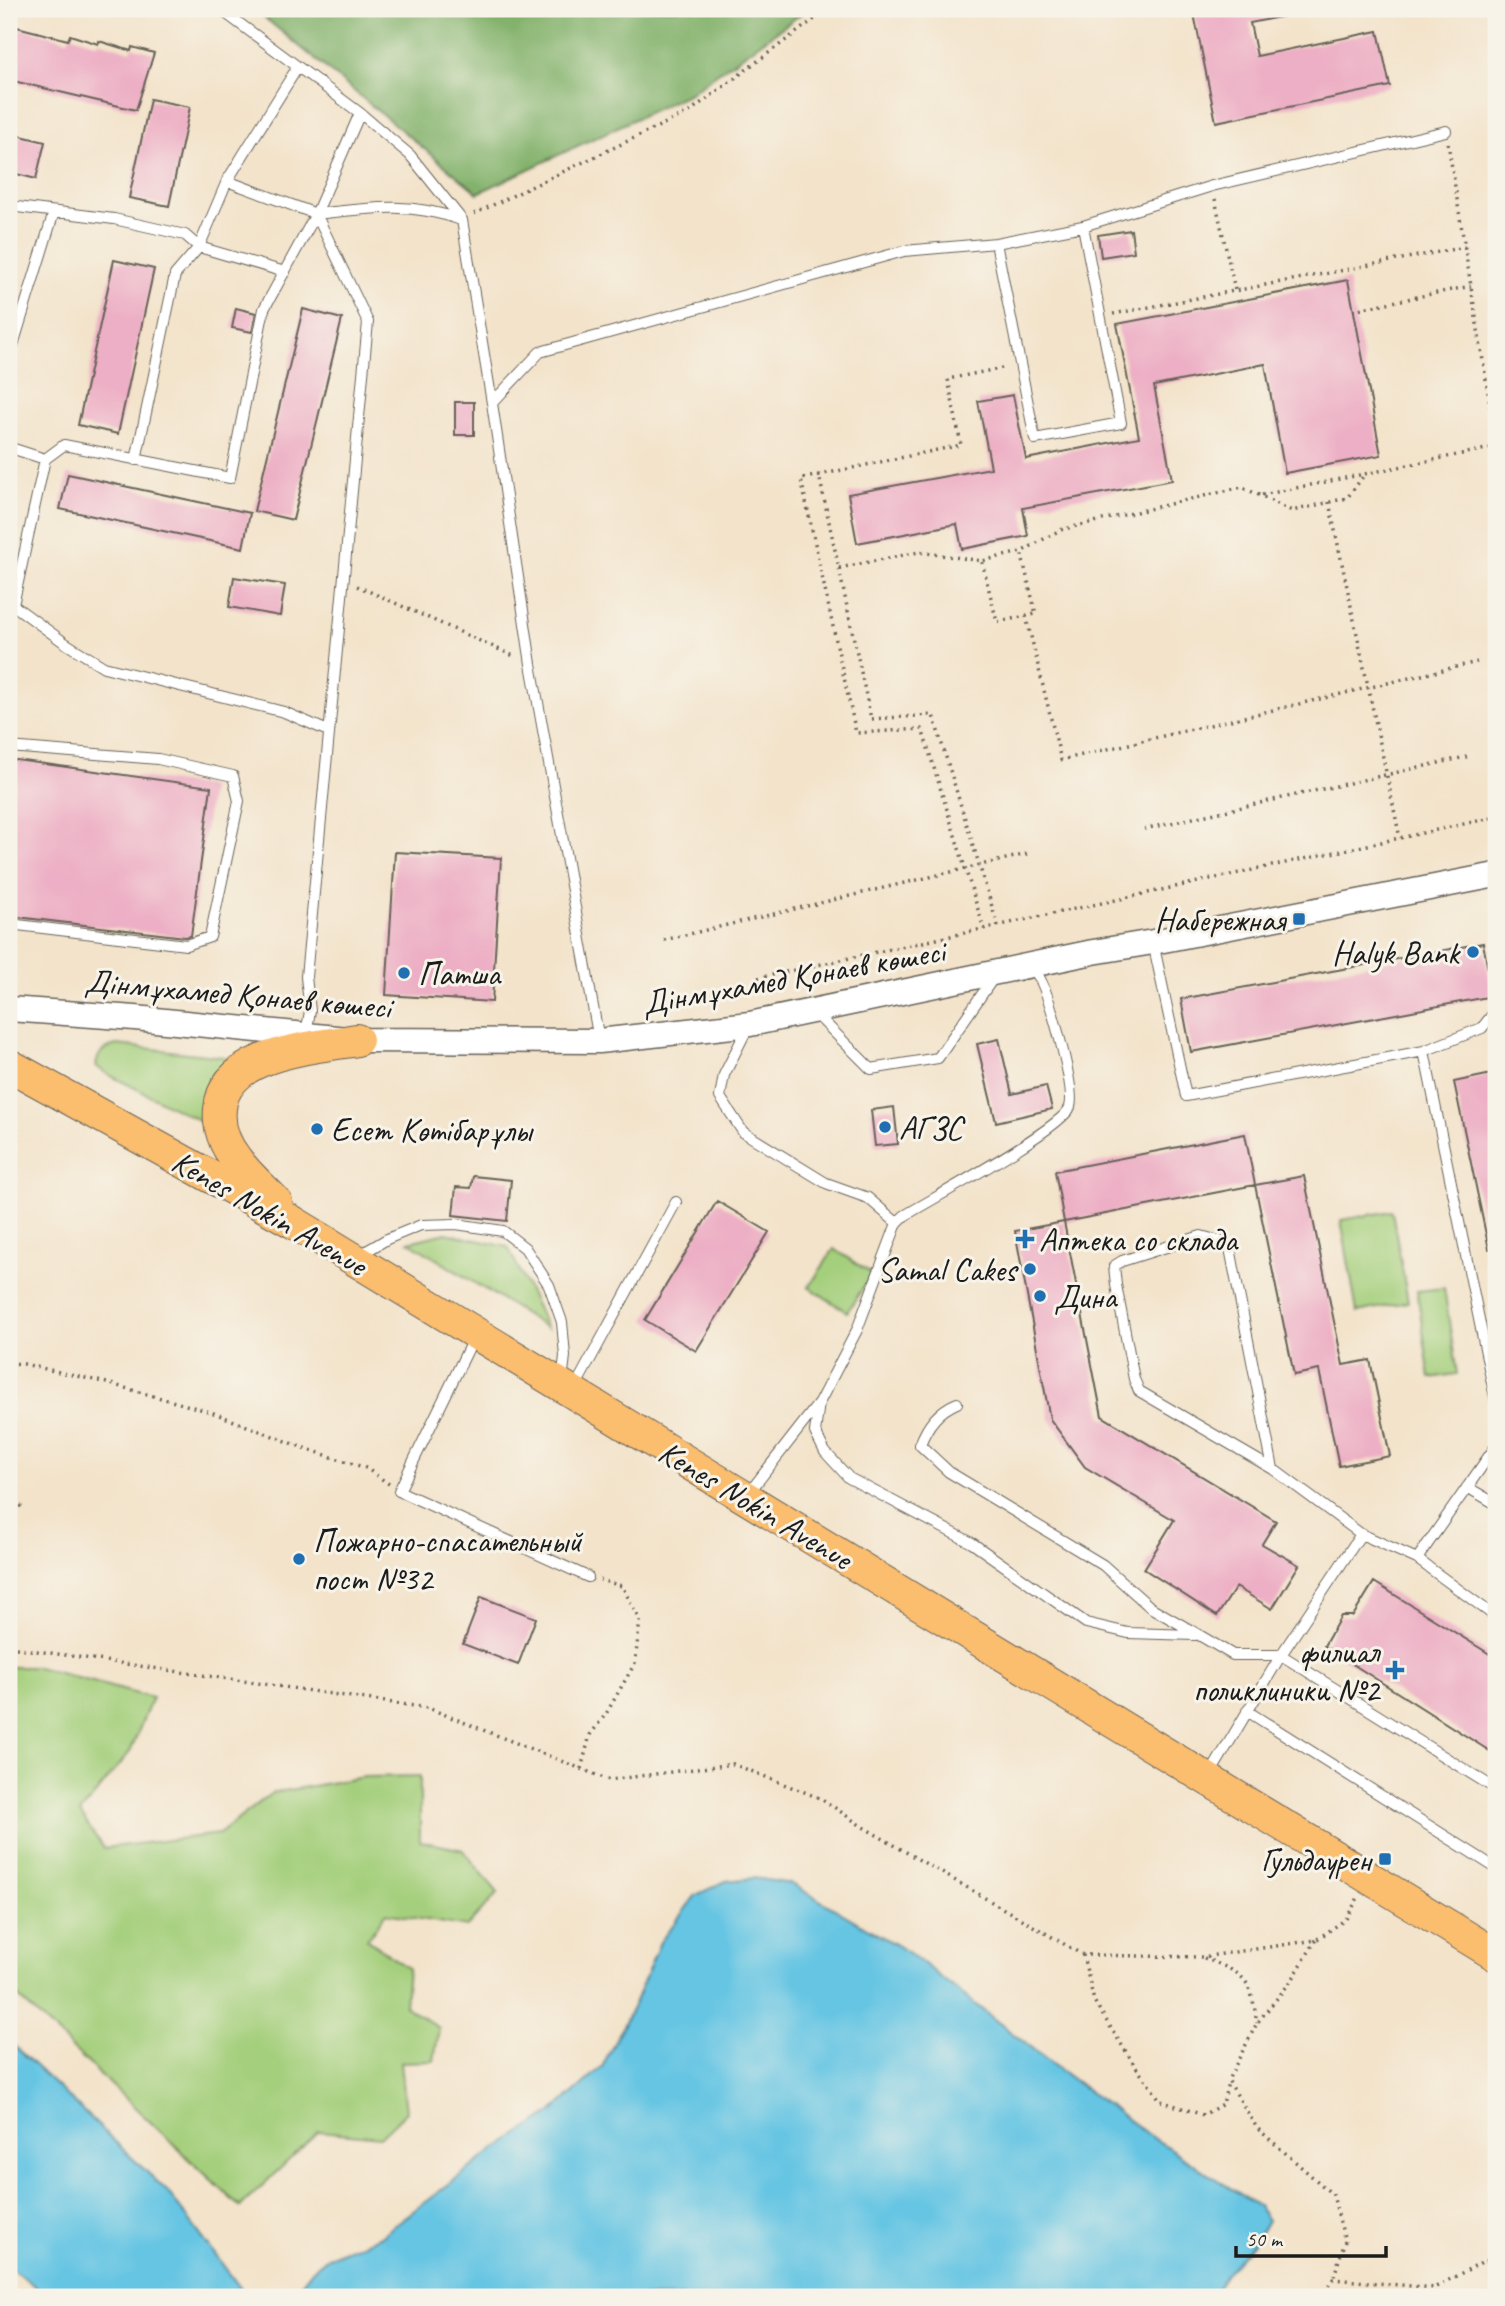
<svg xmlns="http://www.w3.org/2000/svg" width="1505" height="2306" font-family="Caveat,sans-serif">
	<rect width="100%" height="100%" fill="#f7f3e8"/>
	<filter id="ink" filterUnits="userSpaceOnUse"><feTurbulence type="fractalNoise" baseFrequency=".0143" numOctaves="2"/><feDisplacementMap in="SourceGraphic" scale="14" xChannelSelector="R" yChannelSelector="G"/><feConvolveMatrix kernelMatrix="1 2 1 2 8 2 1 2 1" color-interpolation-filters="sRGB"/></filter>
	<filter id="wash" filterUnits="userSpaceOnUse"><feTurbulence type="fractalNoise" baseFrequency=".00686" numOctaves="4" result="noise"/><feDisplacementMap in="SourceGraphic" scale="28" xChannelSelector="R" yChannelSelector="G"/><feGaussianBlur stdDeviation="1.57" result="paint"/><feColorMatrix in="noise" values="0 0 0 0 0 0 0 0 0 0 0 0 0 0 0 0 0 1.4 0 .05"/><feComposite in="paint" operator="in"/></filter>
	<g filter="url(#wash)">
		<rect width="100%" height="100%" fill="#f3e3ca"/>
		<path fill="#a4cf7c" stroke="#60764c" stroke-width="2" d="M117,1045L242,1059L212,1127L107,1074L96,1066C98,1052 104,1048 117,1045Z
			M1392,1211L1408,1302L1357,1312L1341,1220Z
			M446,1233L508,1247L547,1328L409,1242Z
			M834,1249L872,1274L847,1312L809,1287Z
			M1444,1288L1457,1374L1430,1378L1417,1291Z
			M9,1667H37L152,1698L130,1752L80,1813L103,1848L219,1834L272,1793L364,1777L420,1776V1841L463,1850L498,1893L467,1927L386,1913L367,1939L408,1968L405,2006L439,2028L434,2061L401,2062L406,2112L380,2137L319,2131L240,2207L9,1988Z"/>
		<path fill="#83b26c" stroke="#506744" stroke-width="2" d="M254,9H808L690,93L478,193Z"/>
		<path fill="#65c5e3" stroke="#407080" stroke-width="2" d="M754,1878L792,1884L908,1952L1053,2065L1146,2133L1259,2207L1268,2220C1254,2249 1225,2266 1213,2297H297V2289L313,2269L328,2257L379,2237L495,2149L550,2114L602,2067L634,2004L660,1942L696,1895L726,1881Z
			M9,2041L167,2191L247,2297H45L35,2286L9,2268Z"/>
		<g id="blocks">
			<path fill="#edafc5" d="M1193,9H1284L1285,16L1250,23L1257,56L1378,31L1390,86L1216,122Z
				M9,25L68,40L70,35L98,44L99,41L131,51L132,47L154,53L136,110L9,80Z
				M150,99L190,107L169,206L129,198Z
				M9,133L45,142L36,179L9,172Z
				M1131,230L1134,252L1101,257L1098,235Z
				M114,260L154,269L118,434L78,425Z
				M1348,280L1381,455L1285,473L1265,364L1154,386L1172,480L1023,508L1028,536L962,549L957,524L857,543L848,494L991,468L978,401L1013,395L1026,459L1139,437L1117,324Z
				M236,308L256,313L252,332L232,328Z
				M303,309L342,319L293,520L254,511Z
				M455,402H474V435H455Z
				M68,474L250,513L243,548L60,509Z
				M234,577L285,585L280,616L229,607Z
				M9,759L211,787L191,936L185,937L9,916Z
				M395,852L501,858L492,1002L386,995Z
				M1483,943L1493,996L1191,1052L1181,999Z
				M999,1039L1012,1094L1046,1086L1052,1109L996,1122L977,1044Z
				M1496,1073V1248L1489,1249L1454,1082Z
				M894,1107L898,1144L875,1146L871,1110Z
				M1245,1134L1255,1185L1064,1222L1055,1171Z
				M473,1176L511,1180L507,1221L453,1215L456,1187L471,1188Z
				M1304,1176L1343,1365L1370,1360L1390,1456L1339,1466L1319,1370L1294,1375L1255,1185Z
				M717,1201L769,1232L696,1351L645,1320Z
				M1064,1222L1102,1416L1276,1521L1262,1544L1299,1565L1272,1609L1236,1587L1217,1616L1144,1569L1174,1520L1085,1467L1050,1419L1015,1231Z
				M1374,1582L1496,1658V1755L1324,1646L1341,1616H1353Z
				M481,1597L536,1618L518,1665L463,1644Z"/>
		</g>
	</g>
	<g filter="url(#ink)">
		<use href="#blocks" fill-opacity="0" stroke="#676259" stroke-width="2"/>
		<g fill="none" stroke-linecap="round" stroke-linejoin="round">
			<defs>
				<path id="service" d="M220,9L360,113L410,155L462,220L492,403L531,664L599,1040
					M227,181L316,214
					M9,206L114,219L185,235L199,247L285,272
					M1083,226L1212,186L1446,131
					M9,358L54,212
					M492,403L540,352L904,251L996,243L1035,439L1121,423L1083,226L996,243
					M9,445L14,449L45,459
					M136,460L175,275L199,247L227,181L297,68
					M9,602L65,643L104,667L284,712L328,731
					M13,605L45,459L64,445L230,478L264,309L316,214C369,208 410,201 461,220
					M9,747L158,759L233,776L239,801L210,937L186,945L9,924
					M1153,942L1186,1096L1424,1051L1482,1028L1496,1010
					M814,1012L871,1069L938,1058L994,977
					M749,1025L724,1075L720,1097L743,1132L826,1183L868,1198L897,1223
					M306,1034L310,1011L306,977L368,322L316,214L360,113
					M1424,1051L1496,1402
					M358,1256L387,1239L421,1225L456,1224L503,1231L525,1248L549,1285L562,1322L565,1356L562,1381
					M474,1337L399,1491L588,1577
					M574,1389L676,1202
					M819,1403L815,1432L825,1452L849,1478L972,1543L1086,1623L1128,1633L1195,1635
					M957,1403C938,1411 927,1425 920,1445L949,1472L1103,1565L1150,1607L1199,1635L1233,1655H1281L1209,1776
					M1496,1446L1417,1559L1361,1534L1281,1655L1496,1789
					M1273,1469L1230,1248L1223,1242L1201,1236L1122,1261L1114,1266L1116,1285L1134,1379L1139,1391L1273,1469L1361,1534
					M1467,1487L1496,1504
					M748,1494L819,1403L857,1330L897,1223L904,1216C930,1200 1063,1128 1070,1107C1076,1088 1050,1000 1041,981C1039,976 1035,972 1032,967
					M1417,1559L1496,1617
					M1247,1711L1496,1868"/>
				<path id="tertiary" d="M9,1009L135,1018L357,1040L599,1041L750,1024L1093,952L1153,942L1496,875"/>
				<path id="trunk" d="M9,1065L293,1222L1496,1955
					M276,1202C263,1188 247,1175 236,1159C225,1145 218,1127 220,1109C224,1052 313,1048 357,1040"/>
			</defs>
			<use href="#service" stroke="#676259" stroke-width="12"/>
			<use href="#tertiary" stroke="#676259" stroke-width="27"/>
			<use href="#trunk" stroke="#676259" stroke-width="34"/>
			<path stroke="#676259" stroke-width="3.5" stroke-dasharray="2 5" stroke-linecap="butt" d="M1448,143L1496,442
				M1215,199L1235,290
				M474,214L689,112L828,9
				M1353,310L1471,286
				M1113,314L1465,247
				M819,475L801,479L856,733L922,729L984,929
				M1262,495L1496,447
				M1329,502L1400,838
				M982,562L997,622L1036,614L1021,552
				M839,568L919,552L982,561L1021,552L1060,530L1242,487L1292,511L1347,498L1365,474
				M357,586L516,657
				M1026,616L1061,760L1477,662
				M1144,829L1470,756
				M998,926L933,715L871,719L819,475L961,445L948,379L1007,367
				M664,940L1027,854
				M758,978L1496,817
				M9,1363L24,1364L107,1383L211,1412L304,1448L366,1468L389,1484
				M9,1497L22,1507
				M9,1647L428,1708L609,1780L733,1764L822,1799L863,1827L1083,1955L1202,1957L1316,1940L1346,1919L1358,1898
				M581,1769L590,1735L606,1714L635,1663L640,1620L622,1586L600,1580
				M1316,1940L1292,1980L1257,2023L1228,2080L1257,2128L1333,2195L1345,2241L1333,2279
				M1083,1955L1094,2001L1135,2066L1161,2101L1203,2115L1223,2104L1228,2082
				M1204,1958C1247,1975 1250,1977 1257,2023
				M1320,2297L1333,2279L1434,2288L1482,2262L1496,2258"/>
			<use href="#service" stroke="#fff" stroke-width="10"/>
			<use href="#tertiary" stroke="#fff" stroke-width="24"/>
			<use href="#trunk" stroke="#fbbd6e" stroke-width="32"/>
		</g>
	</g>
	<g fill="#1f6fb2" stroke="#f7f3e8" stroke-width="2.5">
		<rect x="1292" y="912" width="14" height="14" rx="3.5"/>
		<circle cx="1473" cy="952" r="7"/>
		<circle cx="404" cy="973" r="7"/>
		<circle cx="885" cy="1127" r="7"/>
		<circle cx="317" cy="1129" r="7"/>
		<path d="M1021.5 1228.5h7v7h7v7h-7v7h-7v-7h-7v-7h7z"/>
		<circle cx="1030" cy="1269" r="7"/>
		<circle cx="1040" cy="1296" r="7"/>
		<circle cx="299" cy="1559" r="7"/>
		<path d="M1391.5 1659.5h7v7h7v7h-7v7h-7v-7h-7v-7h7z"/>
		<rect x="1378" y="1852" width="14" height="14" rx="3.5"/>
	</g>
	<g text-anchor="middle" stroke-width="6" stroke-linejoin="round" paint-order="stroke">
		<g font-size="33" fill="#1c1c1c" stroke="#f7f3e8" text-anchor="start">
			<text x="1285" y="931" text-anchor="end">Набережная</text>
			<text x="1459" y="964" text-anchor="end">Halyk Bank</text>
			<text x="418" y="985">Патша</text>
			<text x="899" y="1139">АГЗС</text>
			<text x="331" y="1141">Есет Көтібарұлы</text>
			<text x="1039" y="1251">Аптека со склада</text>
			<text x="1016" y="1281" text-anchor="end">Samal Cakes</text>
			<text x="1054" y="1308">Дина</text>
			<text x="313" y="1552">Пожарно-спасательный<tspan x="313" dy="38">пост №32</tspan></text>
			<text x="1379" y="1663" text-anchor="end">филиал<tspan x="1379" dy="38">поликлиники №2</tspan></text>
			<text x="1371" y="1871" text-anchor="end">Гульдаурен</text>
		</g>
		<g font-size="33" fill="#1c1c1c" stroke="#f7f3e8">
			<text transform="translate(793 976) rotate(-10)" y="12">Дінмұхамед Қонаев көшесі</text>
			<text transform="translate(238 993) rotate(5)" y="12">Дінмұхамед Қонаев көшесі</text>
			<text transform="translate(270 1212) rotate(30)" y="12">Kenes Nokin Avenue</text>
			<text transform="translate(756 1504) rotate(31)" y="12">Kenes Nokin Avenue</text>
		</g>
	</g>
	<rect width="1505" height="2306" fill="none" stroke="#f7f3e8" stroke-width="35"/>
	<path d="M1236 2246v10h150v-10" fill="none" stroke="#1c1c1c" stroke-width="3.5"/>
	<text x="1246" y="2246" font-size="21" fill="#1c1c1c" stroke="#f7f3e8" stroke-width="5" paint-order="stroke">50 m</text>
</svg>
